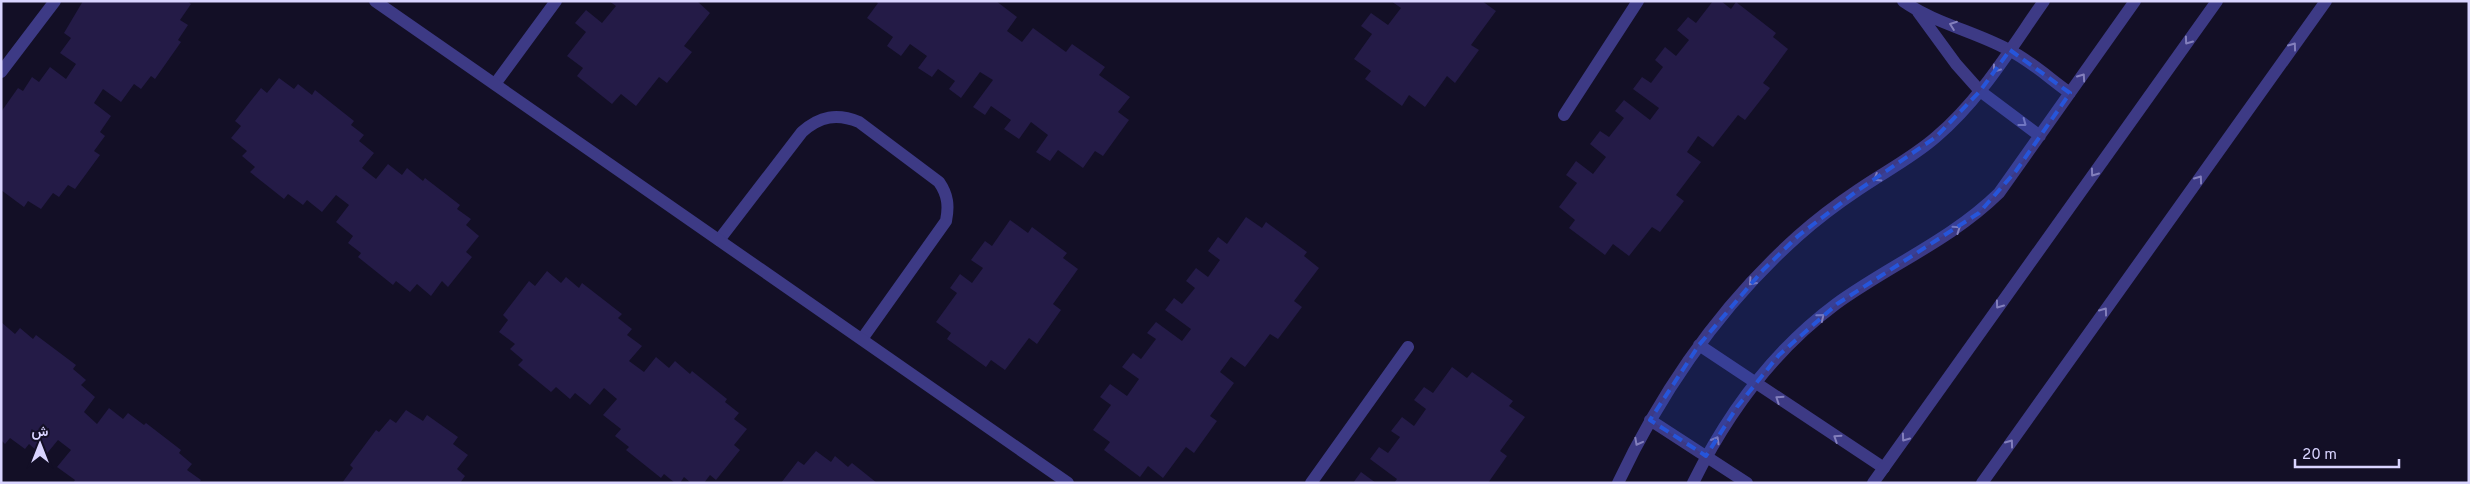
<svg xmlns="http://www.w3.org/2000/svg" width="2470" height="484" font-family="Overpass,Vazirmatn,sans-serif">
	<rect width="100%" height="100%" fill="#130f26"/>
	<path fill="#241b47" d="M83,1H187L191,4L180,20L188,25L178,40L181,42L155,79L151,76L141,89L134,84L121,102L103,89L94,103L111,116L100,132L105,136L94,151L100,155L75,189L68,185L59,197L53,193L41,209L28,201L24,207L1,190V112L18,88L23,91L32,77L39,82L50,67L66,79L76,64L60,53L71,38L64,33Z
		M609,1H697L710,13L684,46L692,52L667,83L659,77L636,106L621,94L612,104L577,76L583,68L567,56L586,32L575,23L586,10L602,23L616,6Z
		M875,1H996L1017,17L1007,31L1022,42L1033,28L1066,52L1072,44L1105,67L1099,75L1130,97L1118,112L1129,120L1103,156L1095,151L1083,168L1058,150L1050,161L1036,152L1048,135L1031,122L1019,139L1004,129L1011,120L991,106L985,115L973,107L993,80L980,72L961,98L949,89L955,81L938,69L932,77L918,68L927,56L910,44L901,56L887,46L893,37L867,18L878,3Z
		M1391,1H1482L1496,11L1471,45L1479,50L1455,83L1447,76L1425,107L1409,95L1402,106L1365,79L1371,71L1354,59L1372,34L1361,26L1371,13L1388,25L1401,8Z
		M1713,1H1721L1731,9L1736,2L1776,33L1773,37L1788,49L1763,83L1770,88L1745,120L1738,115L1713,147L1698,136L1687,152L1701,162L1676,195L1684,201L1660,232L1652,227L1629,256L1613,244L1605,255L1569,228L1575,220L1559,207L1577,183L1566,175L1576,161L1593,174L1606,157L1590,144L1600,131L1609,137L1624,118L1615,111L1624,100L1650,120L1659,108L1633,89L1642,77L1651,83L1663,67L1655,60L1665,47L1676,56L1689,40L1677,30L1688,17L1696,23Z
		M279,78L294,89L298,84L312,95L315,90L354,121L351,125L364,135L359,141L374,153L362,168L376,179L388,164L402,175L407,168L423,181L425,178L460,205L457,209L471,219L466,225L479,236L466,252L472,257L448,287L442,281L431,296L417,284L410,292L396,281L393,285L358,257L361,253L348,243L353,236L336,222L349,205L336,195L322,212L307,200L303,205L288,194L284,199L250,172L255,167L242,156L247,151L231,138L241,126L235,121L261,88L267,93Z
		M1246,217L1262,228L1266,222L1307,252L1304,256L1319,268L1294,301L1302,307L1278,339L1270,334L1245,367L1231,357L1220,372L1234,383L1210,416L1217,421L1194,453L1186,447L1163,478L1148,466L1140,477L1104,450L1110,442L1093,430L1111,405L1100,397L1110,384L1127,396L1139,379L1122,367L1133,353L1141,359L1156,339L1147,333L1156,322L1182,341L1191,329L1165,310L1174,298L1182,304L1195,288L1186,281L1196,268L1208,277L1220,260L1208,251L1218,237L1227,244Z
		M1010,220L1028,233L1032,227L1067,253L1063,258L1078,269L1053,304L1061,310L1037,344L1029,338L1005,370L991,360L986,367L947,339L951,333L936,322L957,293L950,288L960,274L972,283L983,268L971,260L985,241L992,246Z
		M547,271L561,283L566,277L579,288L582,283L622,314L618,318L632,329L627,335L642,346L629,361L644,372L656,357L669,368L675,361L690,374L692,371L727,399L725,402L739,413L734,419L747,429L734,445L740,450L716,480L710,475L704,483H691L684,477L680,483H675L664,474L661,478L626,450L629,447L615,436L621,429L603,415L617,399L604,388L590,405L575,393L570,399L556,387L551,392L518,365L523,360L510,349L515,344L499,332L508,320L503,315L529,281L535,286Z
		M1,322L15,334L20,328L33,339L36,335L76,365L73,369L86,380L81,385L95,397L84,412L97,424L109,408L123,419L128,413L144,425L146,423L181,450L179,453L192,464L187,470L201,480L199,483H73L75,480L57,467L71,450L58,440L44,457L29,444L25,449L10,438L5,444L1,440Z
		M1452,367L1467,378L1472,372L1513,401L1509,406L1525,417L1500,451L1507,456L1488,483H1394L1397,479L1370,459L1379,447L1388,453L1400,437L1391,431L1402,417L1414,426L1426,409L1414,400L1424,387L1433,393Z
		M406,410L423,421L427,415L458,437L453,444L468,455L457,469L465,476L460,483H342L353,468L350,465L376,430L379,432L390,419L396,423Z
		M816,451L831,462L835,456L848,467L852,463L877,483H781L798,461L804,465Z
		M1361,472L1376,483H1353Z"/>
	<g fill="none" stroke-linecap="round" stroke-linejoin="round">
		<path stroke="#3d3a85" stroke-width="12" d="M1,72L55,1
			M495,84L556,1
			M1564,115L1638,1
			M719,240L802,132C820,116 837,113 859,122L939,182C948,195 949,206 946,221L862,339
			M1311,483L1408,347"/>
		<path stroke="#3d3a85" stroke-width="12" d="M375,1L1068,483
			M1903,1C1934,23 1973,31 2007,49C2030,60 2050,79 2070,93
			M1918,12L1956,64L1980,91L2040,136
			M1699,345L1884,468
			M1650,420L1747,483
			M1618,483C1662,390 1721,305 1798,236C1816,220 1837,204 1858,190C1884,172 1912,158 1936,137C1980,100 2011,48 2044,1
			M1693,483C1727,414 1774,350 1836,304C1890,265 1951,240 1999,193L2135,1"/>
		<path stroke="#3d3a85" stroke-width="12" d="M1873,483L2217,1
			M1982,483L2326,1"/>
	</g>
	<defs><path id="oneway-chevron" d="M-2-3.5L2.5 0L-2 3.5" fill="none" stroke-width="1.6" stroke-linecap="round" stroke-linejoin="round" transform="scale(1.25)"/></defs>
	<g stroke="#837fbc">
		<use href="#oneway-chevron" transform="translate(1953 25) rotate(-160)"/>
		<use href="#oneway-chevron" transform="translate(2188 41) rotate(126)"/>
		<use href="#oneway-chevron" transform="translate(2293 46) rotate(-54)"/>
		<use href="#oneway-chevron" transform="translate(1996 69) rotate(126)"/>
		<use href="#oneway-chevron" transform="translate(2082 77) rotate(-55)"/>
		<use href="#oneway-chevron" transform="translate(2023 123) rotate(37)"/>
		<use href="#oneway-chevron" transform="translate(2094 173) rotate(126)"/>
		<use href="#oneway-chevron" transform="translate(1877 178) rotate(148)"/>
		<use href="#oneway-chevron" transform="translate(2199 179) rotate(-54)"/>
		<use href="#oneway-chevron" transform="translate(1957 229) rotate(-35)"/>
		<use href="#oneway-chevron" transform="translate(1752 282) rotate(132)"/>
		<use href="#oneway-chevron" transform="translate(1999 305) rotate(126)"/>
		<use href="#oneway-chevron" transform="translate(2104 311) rotate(-54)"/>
		<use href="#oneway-chevron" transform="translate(1821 317) rotate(-39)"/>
		<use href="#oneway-chevron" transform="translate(1779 399) rotate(-146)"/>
		<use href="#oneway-chevron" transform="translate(1837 438) rotate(-147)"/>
		<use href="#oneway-chevron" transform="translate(1905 438) rotate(126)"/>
		<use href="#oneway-chevron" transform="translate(1716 440) rotate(-60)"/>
		<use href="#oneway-chevron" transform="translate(1638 442) rotate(118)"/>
		<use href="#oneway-chevron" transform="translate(2010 443) rotate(-54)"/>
	</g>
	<path fill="#2655da" fill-opacity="0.2" stroke="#2655da" stroke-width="4" stroke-dasharray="10 6" stroke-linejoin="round" d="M2010,50L2070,93L2016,171L1979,213L1837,304L1779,355L1737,407L1706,456L1650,420L1699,345L1763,270L1798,236L1857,191L1936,137L1980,91Z"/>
	<rect width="2470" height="484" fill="none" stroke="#d9d4ff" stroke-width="5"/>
	<g transform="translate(40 444)" stroke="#130f26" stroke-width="4" paint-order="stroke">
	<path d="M0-4L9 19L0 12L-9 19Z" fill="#d9d4ff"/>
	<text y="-8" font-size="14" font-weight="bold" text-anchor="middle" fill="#d9d4ff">ش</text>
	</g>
	<path d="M2295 459v8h104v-8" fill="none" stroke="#d9d4ff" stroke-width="2.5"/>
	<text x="2302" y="459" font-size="15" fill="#d9d4ff" stroke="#130f26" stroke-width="4" paint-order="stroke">20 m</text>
</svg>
